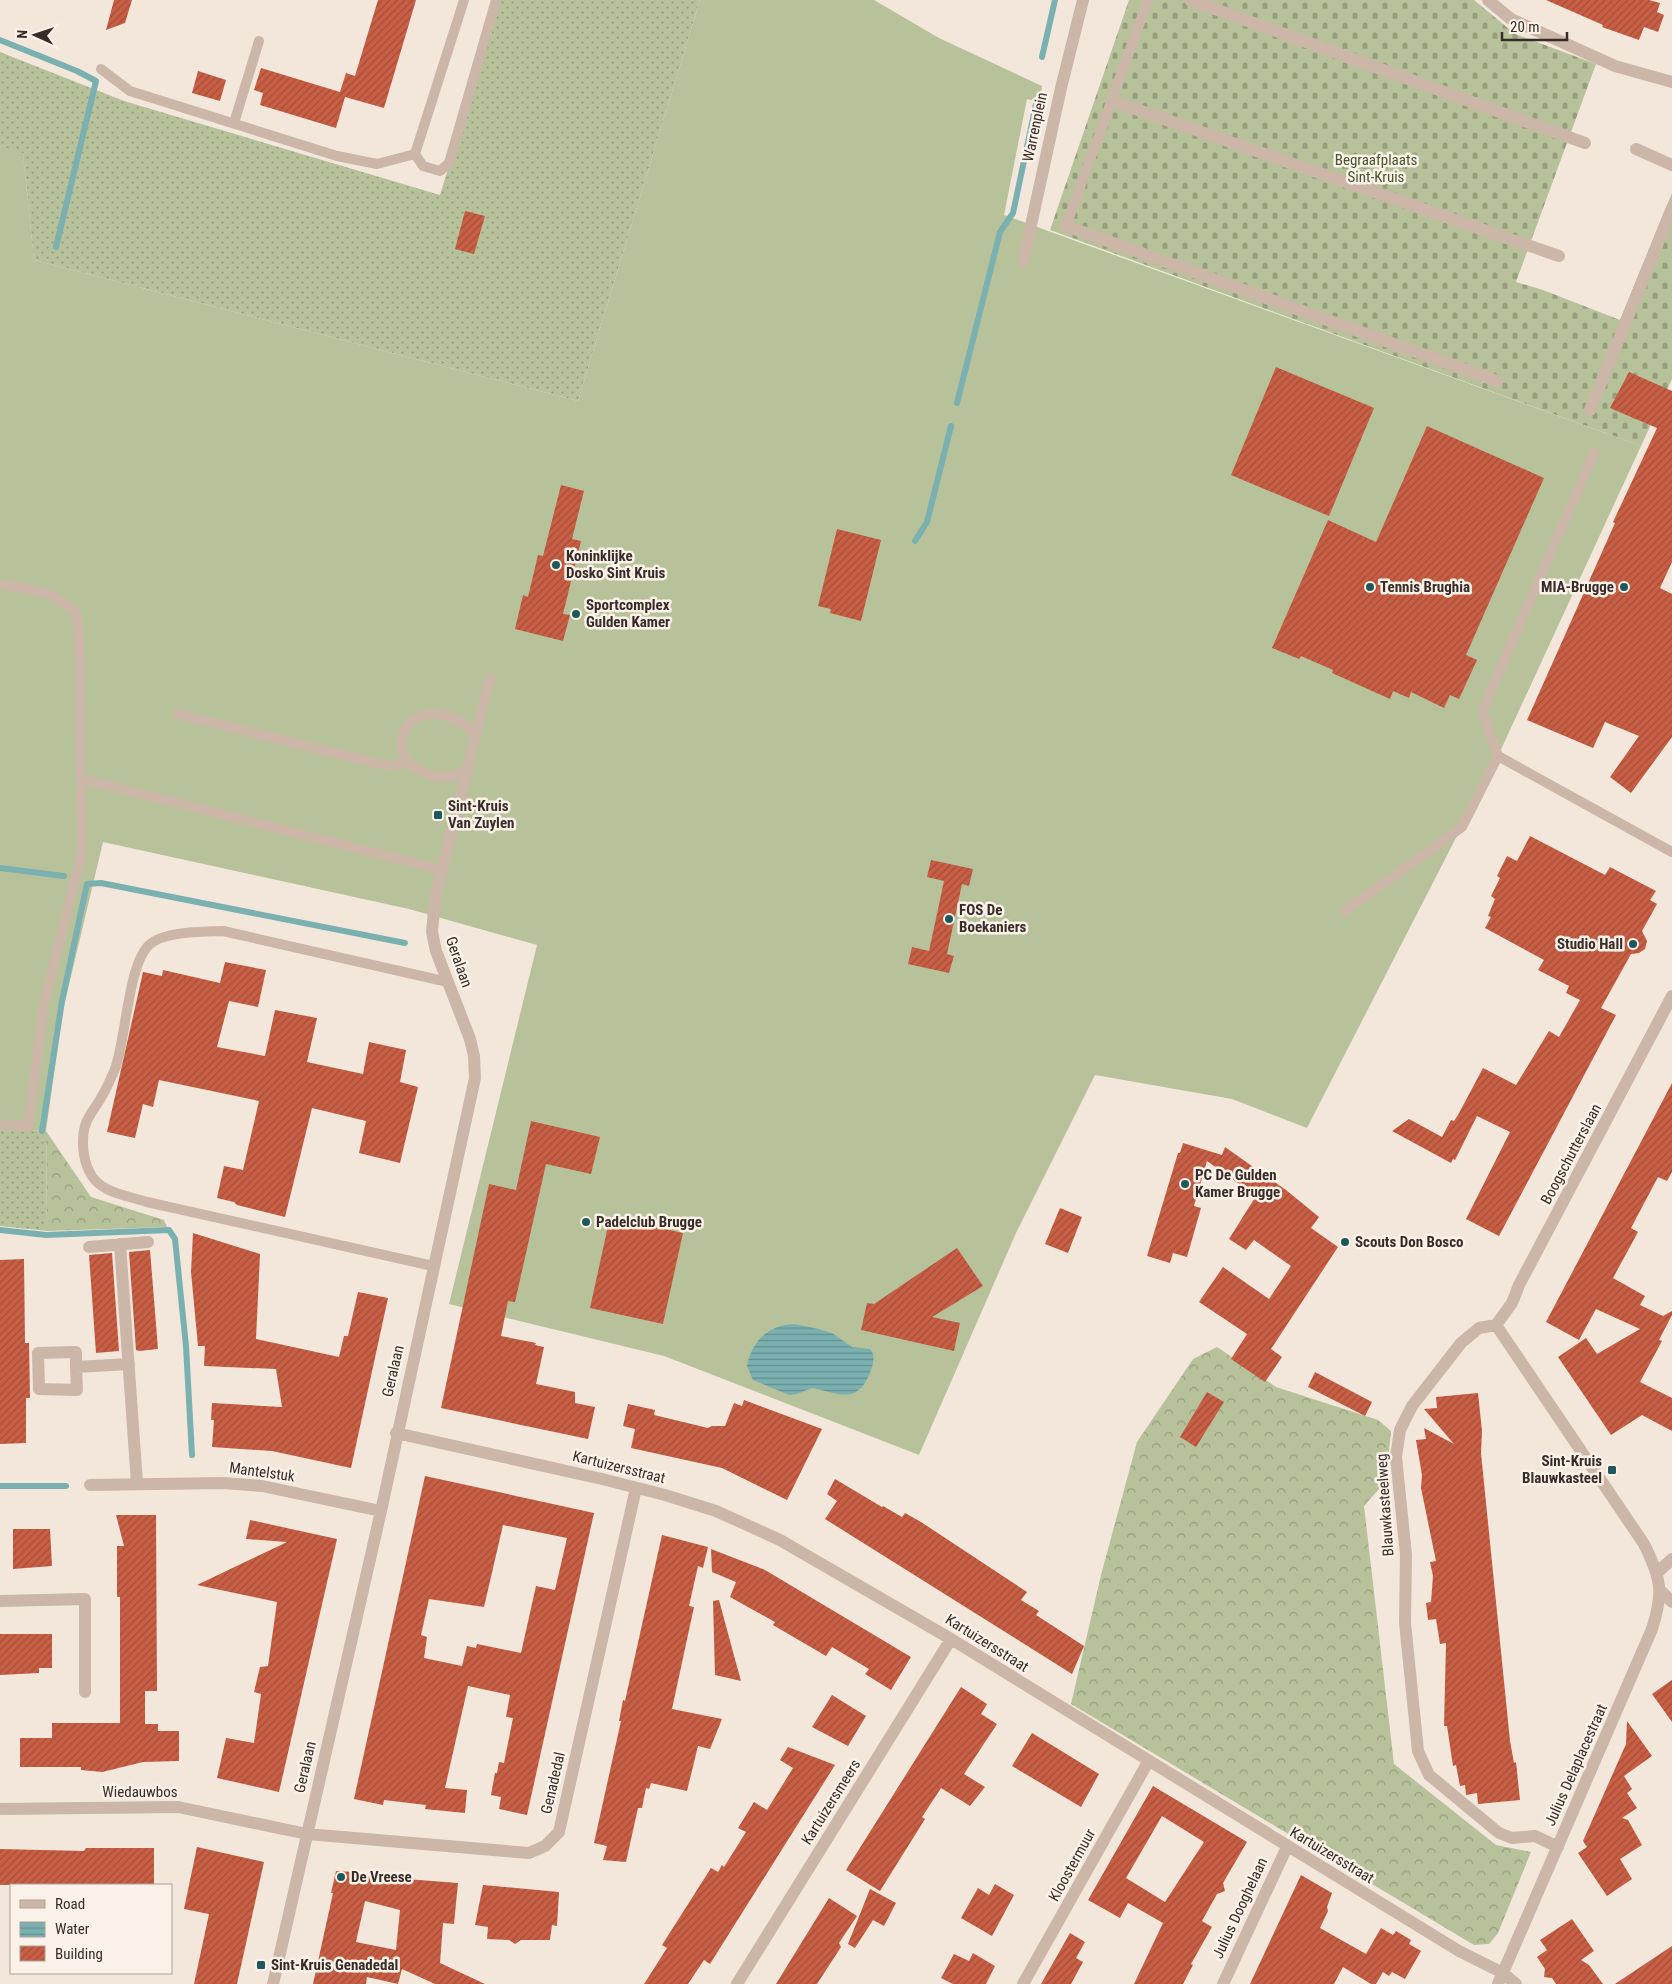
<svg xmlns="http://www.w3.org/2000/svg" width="1672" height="1984" font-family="'Roboto Condensed',sans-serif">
	<defs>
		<pattern id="grass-dots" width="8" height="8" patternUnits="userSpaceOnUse" patternTransform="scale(1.25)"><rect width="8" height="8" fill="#b7c29b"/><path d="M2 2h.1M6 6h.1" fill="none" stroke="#969e7e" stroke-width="1.8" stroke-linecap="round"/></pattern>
		<pattern id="forest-crowns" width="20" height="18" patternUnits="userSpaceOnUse" patternTransform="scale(1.25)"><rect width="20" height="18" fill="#b7c29b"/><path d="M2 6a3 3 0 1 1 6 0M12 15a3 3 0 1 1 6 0" fill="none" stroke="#969e7e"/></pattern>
		<pattern id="cemetery-stones" width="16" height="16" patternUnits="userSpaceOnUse" patternTransform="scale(1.25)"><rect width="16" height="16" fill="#b7c29b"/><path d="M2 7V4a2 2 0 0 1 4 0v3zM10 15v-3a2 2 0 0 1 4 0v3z" fill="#969e7e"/></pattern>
		<pattern id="water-rules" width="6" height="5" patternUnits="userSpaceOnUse" patternTransform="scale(1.25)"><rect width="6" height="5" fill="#7ab0b0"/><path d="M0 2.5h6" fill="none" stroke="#658f8f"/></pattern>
		<pattern id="building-hatch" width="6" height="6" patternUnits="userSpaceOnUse" patternTransform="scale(1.25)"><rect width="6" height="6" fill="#c85e44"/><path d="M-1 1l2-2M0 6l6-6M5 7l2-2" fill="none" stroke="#a34e39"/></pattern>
	</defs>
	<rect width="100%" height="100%" fill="#f3e7dc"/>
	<path fill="url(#grass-dots)" d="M500,0H700L578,401L34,260L23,154L0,146V52L124,101L440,195Z
		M0,1128L46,1131L47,1231L0,1226Z"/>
	<path fill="url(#forest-crowns)" d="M46,1131L91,1197L164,1220L167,1227L47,1231Z
		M1217,1347L1276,1387L1378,1420L1391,1431L1386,1481L1364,1506L1394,1764L1496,1845L1531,1852L1498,1933L1489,1944L1474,1945L1071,1704L1101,1575L1137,1442L1193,1359Z"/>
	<path fill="url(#cemetery-stones)" d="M1129,0H1474L1515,34L1596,64L1516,282L1543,290L1620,320L1672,193V379L1641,446L1050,230Z"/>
	<path fill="#b7c29b" d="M700,0H874L939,38L1042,86L1040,102L1027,99L1004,215L1641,446L1498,756L1307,1128L1232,1099L1095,1075L1016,1233L919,1455L664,1356L449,1304L537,945L409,909L103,842L63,1010L46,1131L0,1128V146L23,153L34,260L578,401Z"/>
	<path fill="url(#water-rules)" d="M794,1324L819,1329L832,1333L852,1347L870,1349C875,1355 874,1360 872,1367C859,1406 842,1394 812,1388L797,1394L789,1395L753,1380L747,1366C752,1341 768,1325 794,1324Z"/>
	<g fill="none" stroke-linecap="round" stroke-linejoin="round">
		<path stroke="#7ab0b0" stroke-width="6" d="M0,40L77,71L96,81L56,247
			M1042,57L1055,0
			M957,403L1000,232L1013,213L1036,104
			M915,541L927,522L951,426
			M0,868L64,876
			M42,1131L62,1001L87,884L101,883L405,943
			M0,1230L46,1235L169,1230L175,1239L186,1346L192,1455
			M0,1486H66"/>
	</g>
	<path fill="url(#building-hatch)" fill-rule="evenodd" d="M114,0H132L125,23L106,30Z
		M378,0H416L384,108L345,97L336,128L260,105L263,93L254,90L261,68L340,92L346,73L355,76Z
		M1546,0H1649L1660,3L1657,12L1664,15L1658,32L1644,27L1639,40L1602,27L1603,25Z
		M198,71L226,80L220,101L192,93Z
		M465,211L485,216L474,254L455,249Z
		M1276,367L1374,408L1329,516L1231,475Z
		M1629,372L1672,391V562L1660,588L1672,594V737L1631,793L1610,777L1639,736L1605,722L1593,748L1527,720L1615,523L1613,522L1657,428L1610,408Z
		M1427,426L1544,478L1466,655L1477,660L1459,699L1450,695L1444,708L1411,692L1409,698L1393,691L1390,699L1332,673L1333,670L1301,656L1299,659L1272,648L1328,520L1376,542Z
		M561,485L584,491L572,539L581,541L563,614L570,615L563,641L515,629L523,595L528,597L538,555L543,556Z
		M837,529L881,540L861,621L830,613L831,609L818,606Z
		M1530,836L1605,875L1610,867L1656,891L1650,900L1657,904L1642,931L1647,941L1645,949L1639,953L1631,954L1601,1008L1616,1015L1499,1236L1466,1219L1510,1132L1477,1116L1455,1160L1453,1159L1451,1163L1392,1131L1409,1119L1442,1137L1451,1120L1454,1121L1458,1115L1483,1068L1516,1085L1549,1031L1559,1037L1580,1000L1566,993L1569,986L1538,970L1544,960L1485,928L1491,917L1488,916L1495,899L1491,896L1500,878L1497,876L1507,856L1517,861Z
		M931,860L973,869L969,886L962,884L947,954L954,956L949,973L908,964L912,947L929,951L944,881L927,877Z
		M225,962L266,970L258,1007L229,1001L217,1047L265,1056L275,1010L317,1018L307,1062L363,1074L369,1042L406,1050L400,1082L418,1087L400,1163L359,1153L366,1121L312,1108L285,1217L237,1205L234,1202L217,1198L224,1166L243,1170L259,1101L159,1080L153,1107L143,1104L135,1138L107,1132L143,972L162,976L163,970L220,983Z
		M1672,1083V1172L1667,1181L1658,1177L1631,1228L1638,1232L1613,1278L1645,1296L1640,1305L1663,1316L1672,1311V1315L1659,1340L1662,1341L1640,1382L1672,1398V1431L1642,1415L1611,1435L1558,1357L1586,1338L1597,1354L1640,1329L1596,1309L1579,1340L1546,1322Z
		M531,1121L600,1137L591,1174L546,1164L515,1302L508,1301L501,1336L536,1343L535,1345L544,1347L536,1384L575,1392V1403L595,1407L588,1439L441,1408L489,1184L516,1190Z
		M1183,1143L1222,1155L1225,1147L1286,1190L1319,1217L1311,1228L1338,1247L1271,1349L1282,1357L1265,1382L1231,1359L1247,1334L1199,1302L1223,1267L1269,1299L1291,1266L1254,1240L1246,1250L1229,1239L1256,1196L1207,1161L1194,1206L1201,1208L1187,1257L1173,1253L1170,1263L1147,1256L1178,1153H1180Z
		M1060,1208L1082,1217L1068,1253L1045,1244Z
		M610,1217L683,1233L663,1324L590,1308Z
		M193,1233L260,1254L256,1339L339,1357L344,1336H348L358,1292L388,1298L351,1468L272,1451L212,1447L214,1420H211L212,1403L282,1407L276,1369L204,1366L205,1346H198L191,1272Z
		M957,1248L983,1286L932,1317L960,1323L954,1351L861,1330L867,1303L874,1304Z
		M150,1250L158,1349L139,1351L136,1350L129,1252Z
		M112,1253L119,1351L96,1353L89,1255Z
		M24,1259L25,1343H29L30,1398H26V1443L0,1444V1260Z
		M1315,1372L1372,1402L1365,1416L1308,1387Z
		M1207,1392L1224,1402L1196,1447L1180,1437Z
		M1478,1393L1482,1431L1481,1453L1510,1741L1514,1763L1516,1762L1520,1800L1478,1804L1477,1793L1466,1795L1465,1785L1460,1786L1456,1765L1453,1766L1447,1726H1444L1446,1643L1440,1644L1436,1619L1428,1620L1426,1603L1431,1602L1433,1576L1430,1562L1436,1561L1421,1488L1422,1475L1416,1440L1426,1439L1424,1428L1454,1444L1424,1409L1437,1408L1436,1397Z
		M744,1400L822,1429L787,1500L722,1468L631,1448L635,1429L623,1426L628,1404L655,1410L654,1415L708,1428L712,1426H725L734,1403L742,1406Z
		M425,1476L594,1513L527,1815L499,1809L501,1797L491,1795L495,1773H497L499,1762L504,1763L513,1718L506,1717L510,1695L468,1686L445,1788L467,1790L465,1813L425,1809L426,1805L384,1800L383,1805L354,1799ZM503,1525L567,1538L555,1590L536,1586L521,1653L477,1644L476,1648L467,1646L462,1666L424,1658L427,1637L421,1635L429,1599L484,1607Z
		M835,1479L882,1507L883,1506L902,1517L905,1513L921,1522L1027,1592L1021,1600L1039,1611L1036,1615L1084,1646L1072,1674L825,1519L837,1501L827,1494Z
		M116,1515H156L157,1691H145V1724H158V1731H179V1761L143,1762L102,1772L81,1770V1767H20V1738H52V1723H120V1597H117V1546H124Z
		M250,1520L337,1539L279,1792L217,1778L226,1738L254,1743L261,1694L254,1692L260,1667L268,1666L277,1602L197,1585L287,1542L246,1539Z
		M13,1529H50L52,1566L13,1569Z
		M662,1535L708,1547L703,1568L698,1566L689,1606L694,1607L672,1709L722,1719L710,1749L698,1746L687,1791L651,1783L649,1789L646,1788L642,1808H638L626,1862L603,1860L607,1846L594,1843L621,1721H619L623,1700L625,1701Z
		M711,1549L765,1570L911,1657L891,1690L865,1674L869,1669L832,1647L826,1656L773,1625L775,1622L730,1597L736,1582L712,1572Z
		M719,1600L733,1652L741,1681L715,1675L713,1601Z
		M0,1634H52V1668H39V1673L0,1675Z
		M1672,1680V1722L1652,1694Z
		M961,1687L987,1704L981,1714L997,1724L964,1774L985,1787L970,1806L941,1788L922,1817L925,1819L880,1891L846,1870Z
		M832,1695L866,1716L848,1746L812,1727Z
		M1627,1721L1652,1756L1624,1776L1632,1789L1627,1793L1637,1808L1622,1818L1628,1820L1642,1845L1620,1859L1632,1879L1607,1896L1578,1853L1587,1847L1583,1841L1626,1744Z
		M1032,1733L1099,1774L1081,1807L1012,1766Z
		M788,1747L835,1765L710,1964L704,1960L688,1984H644L667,1948L662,1945L711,1868L718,1872L722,1865L724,1867L746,1832L738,1828L754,1802L767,1810L793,1768L780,1760Z
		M1153,1786L1247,1842L1223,1883L1225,1891L1217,1894L1202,1921L1212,1927L1191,1964L1193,1965L1183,1984H1134L1163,1923L1128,1903L1120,1918L1088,1900ZM1162,1816L1204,1842L1165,1902L1126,1878Z
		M197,1847L264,1862L237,1984H194L209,1914L184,1909Z
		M86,1848H154V1884L0,1885V1849L84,1851Z
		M336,1871L355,1872L354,1875L458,1883L454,1924L443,1923L440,1963L485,1984H435L402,1969L398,1984L367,1977L366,1984H313L333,1893H331ZM365,1901L400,1910L396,1950L356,1942Z
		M1301,1875L1332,1893L1327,1907L1328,1911L1320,1928L1366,1954L1381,1928L1393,1935L1396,1931L1411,1940L1409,1944L1421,1951L1405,1979L1392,1972L1389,1976L1383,1972L1376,1984H1371L1343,1967L1334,1984H1250Z
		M995,1884L1014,1895L992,1936L961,1918L978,1888L989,1895Z
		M483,1885L559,1892L557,1926L552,1925L550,1940H521L515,1944L509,1940L487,1939L488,1927L475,1925Z
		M870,1889L896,1903L884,1926L873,1920L855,1948L848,1944Z
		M829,1898L857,1916L839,1943L841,1947L817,1984H776Z
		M1572,1919L1594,1951L1581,1960L1589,1965L1603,1984H1556L1552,1978L1544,1977L1545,1969L1537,1957L1547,1950L1540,1940Z
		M1070,1933L1085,1942L1076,1958L1083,1962L1071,1984H1041Z
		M1672,1946V1984H1615Z
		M973,1953L995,1966L986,1984H953L941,1978L954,1954L969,1961Z"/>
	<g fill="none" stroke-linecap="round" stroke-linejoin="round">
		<path stroke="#cbb6a7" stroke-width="10" d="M464,0L415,154L423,166L440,171L449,163L496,0
			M101,69L130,91L337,156L377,164L415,154
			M234,123L259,41
			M1066,226L1148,0
			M0,585C34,589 49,589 76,612L79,642L82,852L44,1004L28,1127L0,1124
			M178,714L389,766L407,762
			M475,738C469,724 457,718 442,715C398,705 383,765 434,776C445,778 458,776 467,769L490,678
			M1498,756L1482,711L1594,453
			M81,779L442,870
			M1345,911L1462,827L1498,756L1672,852
			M433,1266L147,1202C126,1195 99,1193 89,1171C83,1158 81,1140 85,1126C88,1115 97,1106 102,1096C107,1088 111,1078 115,1069C126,1039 128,965 149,945C164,931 202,932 223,931L448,982"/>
		<path stroke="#cbb6a7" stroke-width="12" d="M1190,0L1585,143
			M1488,0L1511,19L1615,66L1672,82
			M1112,101L1559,256
			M1636,149L1672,165
			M1066,226L1497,381
			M1023,262L1061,88L1083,0
			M1590,410L1672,208
			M120,1244L137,1483
			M89,1247L148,1242
			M1496,1325L1644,1544C1661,1578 1664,1592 1652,1629L1498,1984
			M1496,1325L1479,1328L1461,1343L1412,1406L1400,1430L1396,1457L1406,1555L1405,1623L1418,1751L1429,1775L1499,1833L1512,1838L1535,1836L1558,1847
			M1496,1325L1512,1303L1519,1285L1672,996
			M76,1367L77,1390L39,1389L38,1353L76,1352V1367L129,1364
			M396,1433L602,1479L665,1495L716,1511L780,1540L951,1639L1459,1951L1503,1973L1516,1984
			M90,1485L223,1483L262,1486L381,1511
			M1658,1572L1672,1559
			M1660,1590L1672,1602
			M0,1601L85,1599V1692
			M0,1809L178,1807L307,1834L529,1853L545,1846L559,1832L636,1488
			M273,1984L381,1511L475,1078L474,1056L470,1039L436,951L432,932L435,899L467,769
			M737,1984L951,1639
			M1023,1984L1148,1762
			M1223,1984L1287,1847"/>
	</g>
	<g fill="#1d585a" stroke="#faf1e8" stroke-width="2">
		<circle cx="556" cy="565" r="5"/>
		<circle cx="1370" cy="587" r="5"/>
		<circle cx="1624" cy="587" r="5"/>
		<circle cx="576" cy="614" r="5"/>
		<rect x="433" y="810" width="10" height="10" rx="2.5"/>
		<circle cx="949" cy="919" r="5"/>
		<circle cx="1633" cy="944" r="5"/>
		<circle cx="1185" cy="1184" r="5"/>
		<circle cx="586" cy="1222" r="5"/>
		<circle cx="1345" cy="1242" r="5"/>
		<rect x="1607" y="1465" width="10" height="10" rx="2.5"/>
		<circle cx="341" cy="1877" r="5"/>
		<rect x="256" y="1960" width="10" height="10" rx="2.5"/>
	</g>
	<g text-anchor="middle" stroke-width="5" stroke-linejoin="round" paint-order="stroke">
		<g font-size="15" fill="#372c28" stroke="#faf1e8">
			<text transform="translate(1035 127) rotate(-78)" y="5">Warrenplein</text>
			<text transform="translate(459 962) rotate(71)" y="5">Geralaan</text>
			<text transform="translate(1571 1154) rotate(-62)" y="5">Boogschutterslaan</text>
			<text transform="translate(393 1371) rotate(-77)" y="5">Geralaan</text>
			<text transform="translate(619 1467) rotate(14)" y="5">Kartuizersstraat</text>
			<text transform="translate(262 1472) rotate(8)" y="5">Mantelstuk</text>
			<text transform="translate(1385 1505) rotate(-94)" y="5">Blauwkasteelweg</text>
			<text transform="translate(987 1643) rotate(32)" y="5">Kartuizersstraat</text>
			<text transform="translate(1576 1765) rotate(-66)" y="5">Julius Delaplacestraat</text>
			<text transform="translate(305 1767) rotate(-77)" y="5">Geralaan</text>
			<text transform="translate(553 1783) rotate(-77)" y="5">Genadedal</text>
			<text x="140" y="1797">Wiedauwbos</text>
			<text transform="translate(831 1802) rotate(-58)" y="5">Kartuizersmeers</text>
			<text transform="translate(1332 1855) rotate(31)" y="5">Kartuizersstraat</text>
			<text transform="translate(1072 1865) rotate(-61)" y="5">Kloostermuur</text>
			<text transform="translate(1240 1908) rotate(-65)" y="5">Julius Dooghelaan</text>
		</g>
		<g font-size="15" fill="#48562b" stroke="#faf1e8">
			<text x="1376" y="165">Begraafplaats<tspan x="1376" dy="17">Sint-Kruis</tspan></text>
		</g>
		<g font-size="15" font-weight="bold" fill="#372c28" stroke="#faf1e8" text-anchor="start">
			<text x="566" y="561">Koninklijke<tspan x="566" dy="17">Dosko Sint Kruis</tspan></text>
			<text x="1380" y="592">Tennis Brughia</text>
			<text x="1614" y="592" text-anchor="end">MIA-Brugge</text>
			<text x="586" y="610">Sportcomplex<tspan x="586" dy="17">Gulden Kamer</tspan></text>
			<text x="448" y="811">Sint-Kruis<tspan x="448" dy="17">Van Zuylen</tspan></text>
			<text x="959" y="915">FOS De<tspan x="959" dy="17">Boekaniers</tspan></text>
			<text x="1623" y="949" text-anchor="end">Studio Hall</text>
			<text x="1195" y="1180">PC De Gulden<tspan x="1195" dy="17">Kamer Brugge</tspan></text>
			<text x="596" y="1227">Padelclub Brugge</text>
			<text x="1355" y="1247">Scouts Don Bosco</text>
			<text x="1602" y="1466" text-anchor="end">Sint-Kruis<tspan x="1602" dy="17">Blauwkasteel</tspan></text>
			<text x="351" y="1882">De Vreese</text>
			<text x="271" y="1970">Sint-Kruis Genadedal</text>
		</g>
	</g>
	<rect x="10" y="1884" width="162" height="90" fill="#faf1e8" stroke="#aca29b"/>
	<rect x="20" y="1900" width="25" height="8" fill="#cbb6a7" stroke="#aca29b"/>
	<text x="55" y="1909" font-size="15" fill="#372c28">Road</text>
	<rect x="20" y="1922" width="25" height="15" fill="url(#water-rules)" stroke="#aca29b"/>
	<text x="55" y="1934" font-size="15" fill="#372c28">Water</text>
	<rect x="20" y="1946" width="25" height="15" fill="url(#building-hatch)" stroke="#aca29b"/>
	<text x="55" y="1959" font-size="15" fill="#372c28">Building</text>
	<g transform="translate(35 35) rotate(273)" stroke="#faf1e8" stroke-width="4" paint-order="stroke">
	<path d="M0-4L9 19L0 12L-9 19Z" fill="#372c28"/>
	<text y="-8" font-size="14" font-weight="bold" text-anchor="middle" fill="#372c28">N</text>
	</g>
	<path d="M1502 32v8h65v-8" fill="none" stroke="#372c28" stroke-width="2.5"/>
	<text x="1510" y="32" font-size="15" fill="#372c28" stroke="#faf1e8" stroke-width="4" paint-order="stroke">20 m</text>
</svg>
